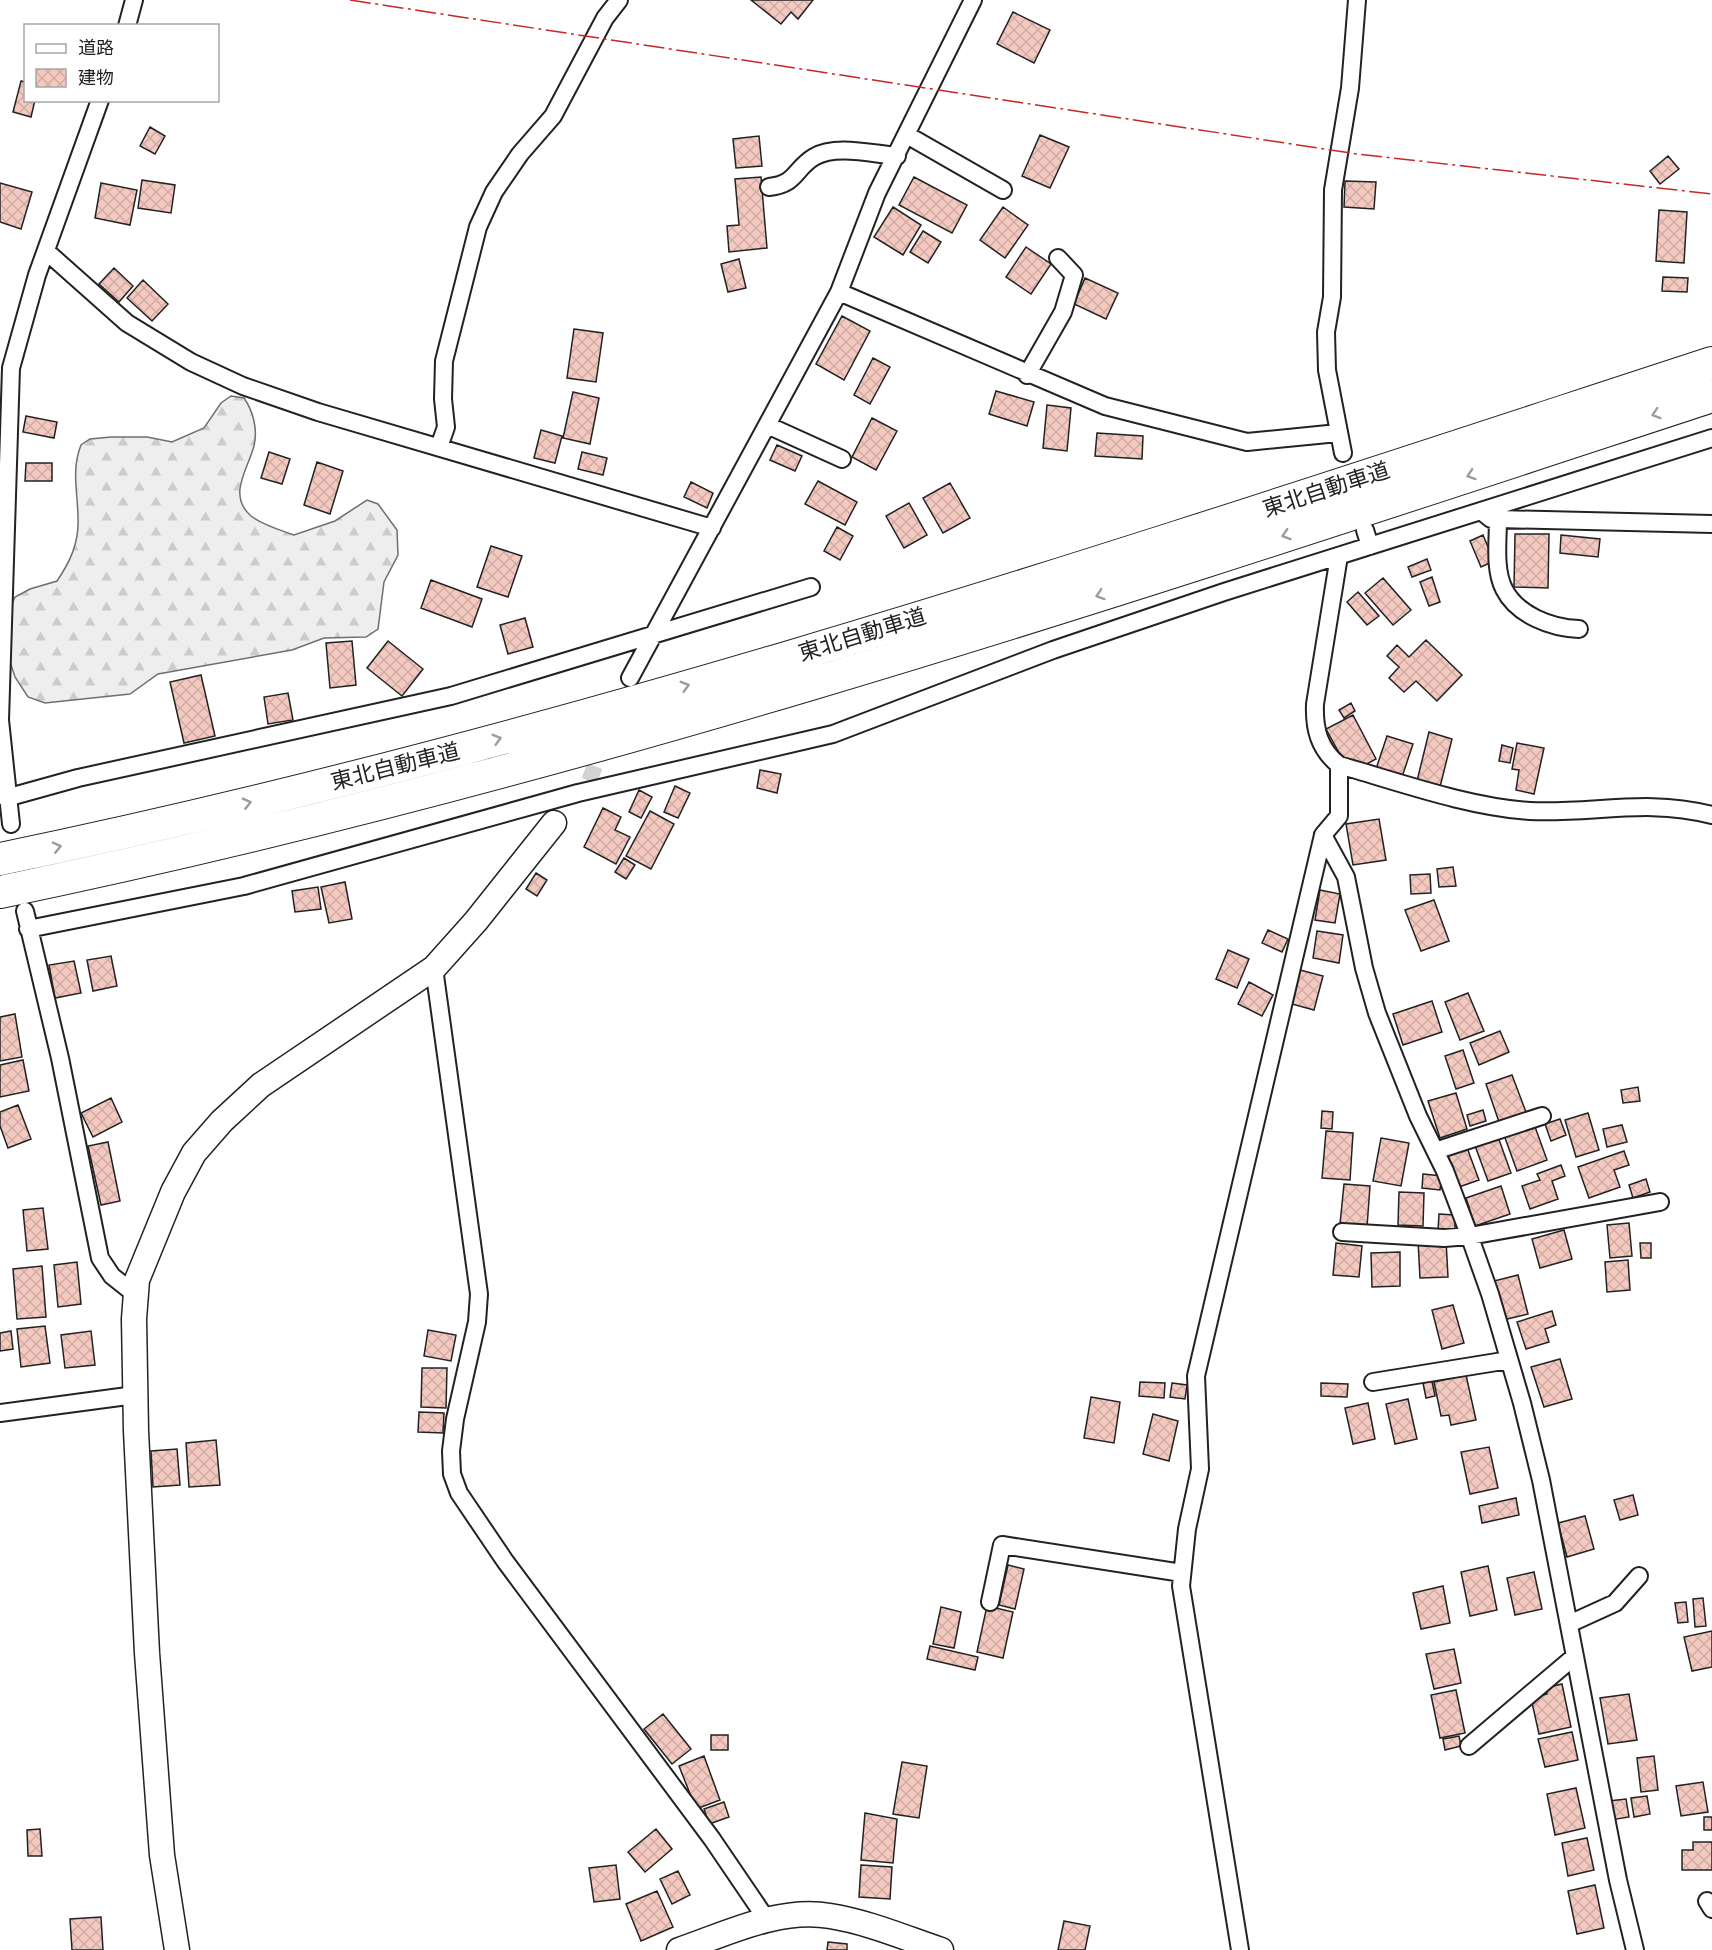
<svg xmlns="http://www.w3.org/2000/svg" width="1712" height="1950" font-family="'Sofia Sans Condensed','Noto Sans JP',sans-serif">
	<defs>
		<pattern id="forest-firs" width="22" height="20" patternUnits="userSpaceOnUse" patternTransform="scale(1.5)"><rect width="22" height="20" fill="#eee"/><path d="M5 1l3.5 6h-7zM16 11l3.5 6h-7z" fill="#ccc"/></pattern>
		<pattern id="building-cross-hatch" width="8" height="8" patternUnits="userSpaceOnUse" patternTransform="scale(1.5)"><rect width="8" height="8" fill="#f3c9c0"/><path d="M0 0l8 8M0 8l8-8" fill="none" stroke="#d0aca5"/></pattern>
	</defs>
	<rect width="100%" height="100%" fill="#fff"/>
	<path fill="url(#forest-firs)" stroke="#6f6f6f" stroke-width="1.5" d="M231,396L244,398C253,411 258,429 254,446C248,469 227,495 251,516C262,525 280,530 294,535L335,521L367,500L378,504L397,530L398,555L384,582L378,629L366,637L324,638L292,650L158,674L130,694L45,703L28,697L15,677L8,656L11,606L15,597L30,589L57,581C70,562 79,543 78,519C78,493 71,470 81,445L90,439L111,437H147L172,442L204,428L221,403Z"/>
	<path fill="url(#building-cross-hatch)" stroke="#222" stroke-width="1.5" d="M751,0H813L798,19L791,12L781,24Z
		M1013,12L1050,30L1034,63L997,44Z
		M21,81L26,82V100H35L31,117L13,112Z
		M150,127L165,136L155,154L140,146Z
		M1040,135L1069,147L1050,188L1022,176Z
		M759,136L762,166L736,168L733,139Z
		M1668,156L1679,169L1660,184L1650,171Z
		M761,177L767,248L729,252L727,226L739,225L735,179Z
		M914,177L967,205L952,233L899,205Z
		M142,180L175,185L171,213L138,208Z
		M1345,181L1376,182L1374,209L1344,207Z
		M0,183L32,192L21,229L0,222Z
		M101,183L137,190L130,225L95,218Z
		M893,207L921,225L903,255L874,237Z
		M1003,207L1028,225L1005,258L980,240Z
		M1659,210L1687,212L1684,263L1656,261Z
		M923,231L941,242L928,263L910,252Z
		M1026,247L1051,264L1031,294L1006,277Z
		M739,259L746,288L728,292L721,264Z
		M114,268L133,286L119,302L99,284Z
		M1663,277L1688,278L1687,292L1662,291Z
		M1085,278L1118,293L1106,319L1074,304Z
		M143,280L168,304L152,321L127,298Z
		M842,316L870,331L844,380L816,364Z
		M574,329L603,333L596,382L567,378Z
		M873,358L890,367L870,404L854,395Z
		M996,391L1034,402L1027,426L989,414Z
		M573,392L599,398L590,444L563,438Z
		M1047,405L1071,408L1067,451L1043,448Z
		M26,416L57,422L54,438L23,432Z
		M872,418L897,431L876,470L852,457Z
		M541,430L562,436L555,463L534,458Z
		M1097,433L1143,436L1142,459L1095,456Z
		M777,445L802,456L795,471L770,460Z
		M269,452L290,459L282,484L261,478Z
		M582,452L607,458L603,475L578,469Z
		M317,462L343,471L330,514L304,505Z
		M26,463H52V481H25Z
		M818,481L857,502L845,525L805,504Z
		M691,482L713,493L707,508L684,497Z
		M950,483L970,518L943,533L923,498Z
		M909,503L927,535L904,548L886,516Z
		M837,527L853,536L840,560L824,551Z
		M1515,534H1549L1548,588L1514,587Z
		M1483,535L1494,561L1481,567L1470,541Z
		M1561,535L1600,539L1598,557L1560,553Z
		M491,546L522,556L508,597L477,587Z
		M1427,559L1431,570L1412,577L1408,567Z
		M1432,577L1440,602L1429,606L1420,582Z
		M1383,578L1411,610L1393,625L1365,593Z
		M431,580L482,599L472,627L421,608Z
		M1358,592L1379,616L1367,625L1347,602Z
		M525,618L533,647L508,654L500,625Z
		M1426,640L1462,675L1437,701L1416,681L1404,692L1389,678L1399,667L1387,656L1397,645L1409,657Z
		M352,641L356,685L330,688L326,643Z
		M388,641L423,669L402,696L367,668Z
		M201,675L215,736L184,743L170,682Z
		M288,693L293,720L268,724L264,697Z
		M1351,703L1355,711L1344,718L1339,710Z
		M1353,715L1376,759L1363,766L1343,760L1326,729Z
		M1429,732L1452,739L1440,787L1417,781Z
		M1387,736L1413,744L1402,777L1376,769Z
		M1517,743L1544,748L1534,794L1516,790L1519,770L1512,769Z
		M1502,745L1513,748L1510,763L1499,761Z
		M760,770L781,774L777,793L757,788Z
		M675,786L690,793L678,818L664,812Z
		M639,790L652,797L641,818L629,812Z
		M603,808L621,817L615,830L630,837L616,864L584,847Z
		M650,811L674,824L651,869L626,856Z
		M1379,819L1386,860L1353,865L1346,824Z
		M624,858L635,865L626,879L615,872Z
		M1453,867L1456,886L1439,887L1437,869Z
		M536,873L547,880L537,896L526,889Z
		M1430,874L1431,893L1411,894L1410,875Z
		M345,882L352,919L329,923L321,887Z
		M318,887L321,909L295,912L292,891Z
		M1320,890L1340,894L1335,923L1315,920Z
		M1434,900L1449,941L1421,951L1405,910Z
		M1268,930L1288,939L1282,952L1262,943Z
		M1317,931L1343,935L1339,963L1313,958Z
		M1228,950L1249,959L1237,988L1216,979Z
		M111,956L117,986L93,991L87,960Z
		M74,961L81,993L55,998L49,965Z
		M1300,970L1323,976L1314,1010L1292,1004Z
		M1249,982L1273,995L1262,1016L1238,1004Z
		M1468,993L1484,1031L1460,1040L1445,1002Z
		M1432,1001L1442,1032L1403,1045L1393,1014Z
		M15,1014L22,1057L0,1061V1017Z
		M1500,1031L1509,1052L1479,1065L1470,1043Z
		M1463,1050L1474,1083L1456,1089L1445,1056Z
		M23,1060L29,1091L0,1097V1065Z
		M1512,1075L1526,1112L1499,1122L1486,1084Z
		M1638,1087L1640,1101L1623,1103L1621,1090Z
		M1456,1093L1467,1129L1440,1138L1428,1101Z
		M111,1098L122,1122L93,1137L81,1113Z
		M18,1105L31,1139L8,1148L0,1126V1112Z
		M1483,1110L1486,1121L1470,1126L1467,1115Z
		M1322,1111L1333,1112L1332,1129L1321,1128Z
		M1588,1113L1599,1150L1576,1157L1565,1120Z
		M1560,1119L1566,1135L1551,1141L1545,1124Z
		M1534,1124L1547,1160L1517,1171L1504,1135Z
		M1622,1125L1627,1142L1607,1147L1603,1129Z
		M1326,1131L1353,1133L1350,1180L1322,1178Z
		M1497,1134L1511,1173L1488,1181L1474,1143Z
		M1381,1138L1409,1143L1401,1186L1373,1181Z
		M108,1142L120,1201L101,1205L88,1146Z
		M1466,1145L1479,1180L1459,1187L1447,1152Z
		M1624,1151L1629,1165L1614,1170L1620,1187L1589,1198L1578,1167Z
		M1561,1165L1565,1176L1552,1181L1558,1199L1530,1209L1522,1186L1540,1180L1537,1174Z
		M1423,1174L1442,1176L1440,1190L1422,1188Z
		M1646,1179L1650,1192L1633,1198L1629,1185Z
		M1344,1184L1370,1186L1367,1227L1340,1224Z
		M1501,1186L1510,1214L1475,1226L1466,1198Z
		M1399,1192L1424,1193L1423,1226L1398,1225Z
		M43,1208L48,1249L27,1251L23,1210Z
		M1439,1214L1455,1215V1231H1438Z
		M1629,1223L1632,1256L1610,1258L1607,1225Z
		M1564,1230L1572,1259L1540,1268L1532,1239Z
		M1446,1240L1448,1277L1420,1278L1418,1241Z
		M1336,1243L1362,1246L1359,1277L1333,1275Z
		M1640,1243H1651V1258H1641Z
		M1400,1252V1286L1372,1287L1371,1253Z
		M1628,1260L1630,1290L1607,1292L1605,1262Z
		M77,1262L81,1304L58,1307L54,1265Z
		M42,1266L46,1317L17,1319L13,1269Z
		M1518,1275L1528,1314L1503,1320L1494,1281Z
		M1453,1305L1464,1343L1442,1349L1432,1310Z
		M1552,1311L1556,1325L1545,1329L1549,1342L1526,1349L1517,1322Z
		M45,1326L50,1363L21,1367L17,1329Z
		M428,1330L456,1335L451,1361L424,1356Z
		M11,1331L13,1349L0,1351V1333Z
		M91,1331L95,1365L65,1368L61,1335Z
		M1560,1359L1572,1399L1544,1407L1531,1367Z
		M422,1368H447L446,1408L421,1407Z
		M1466,1375L1476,1420L1451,1425L1449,1415L1441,1416L1434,1382Z
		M1432,1381L1435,1396L1426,1398L1423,1383Z
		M1140,1382L1165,1383L1164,1398L1139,1396Z
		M1172,1383L1187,1385L1185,1399L1170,1397Z
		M1321,1383L1348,1384L1347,1397L1321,1396Z
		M1091,1397L1120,1402L1114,1443L1084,1438Z
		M1408,1399L1417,1439L1395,1444L1386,1404Z
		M1368,1403L1375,1439L1353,1444L1345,1408Z
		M419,1412L444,1413L443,1433L418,1432Z
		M1153,1414L1178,1421L1169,1461L1143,1454Z
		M216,1440L220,1485L189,1487L186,1443Z
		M1489,1447L1498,1488L1470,1494L1461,1452Z
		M177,1449L180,1485L153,1487L151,1451Z
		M1633,1495L1638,1515L1620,1520L1614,1500Z
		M1516,1498L1519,1515L1482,1523L1479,1506Z
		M1585,1516L1594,1549L1567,1557L1558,1523Z
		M1008,1565L1024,1569L1015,1609L999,1605Z
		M1488,1566L1497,1610L1470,1616L1461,1572Z
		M1534,1572L1542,1609L1515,1615L1507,1578Z
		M1443,1586L1450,1623L1421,1629L1413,1593Z
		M1703,1598L1706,1626L1695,1627L1693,1599Z
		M1686,1602L1688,1622L1678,1623L1675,1603Z
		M987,1606L1013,1612L1003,1658L977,1652Z
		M941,1607L961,1612L954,1648L933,1644Z
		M1712,1631V1667L1692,1671L1684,1637Z
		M930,1646L978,1657L975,1670L927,1659Z
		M1454,1649L1461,1683L1434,1689L1426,1654Z
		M1562,1684L1571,1727L1539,1734L1531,1698L1547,1694L1545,1688Z
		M1456,1690L1465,1733L1440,1738L1431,1695Z
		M1629,1694L1637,1740L1608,1744L1600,1698Z
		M663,1714L691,1749L672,1764L644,1729Z
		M1572,1732L1578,1760L1545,1767L1538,1739Z
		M711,1735H728V1750H711Z
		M1459,1736L1461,1746L1445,1750L1443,1739Z
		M704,1756L720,1800L696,1809L679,1766Z
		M1654,1756L1658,1790L1641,1792L1637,1758Z
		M902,1762L927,1766L919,1818L893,1814Z
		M1703,1782L1708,1812L1681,1816L1676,1786Z
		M1576,1788L1585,1828L1555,1835L1547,1794Z
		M1647,1796L1650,1814L1634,1817L1631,1798Z
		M1626,1799L1629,1817L1611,1820L1609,1801Z
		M724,1802L729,1817L709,1824L704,1809Z
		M865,1813L897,1819L893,1863L861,1860Z
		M1704,1817H1712V1830H1704Z
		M40,1829L42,1856H28L27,1830Z
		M656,1829L672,1849L645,1872L628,1852Z
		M1587,1838L1594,1870L1568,1876L1562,1843Z
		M1693,1842H1712V1870H1682V1850H1693Z
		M616,1865L620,1899L594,1902L589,1868Z
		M861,1865L892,1867L890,1899L859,1897Z
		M678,1871L690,1895L672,1904L660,1879Z
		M1595,1885L1604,1928L1577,1934L1568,1891Z
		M657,1891L673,1927L641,1941L626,1904Z
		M101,1917L103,1950H72L70,1919Z
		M1064,1921L1090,1926L1085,1950H1058Z
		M828,1942L847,1944V1950H827Z"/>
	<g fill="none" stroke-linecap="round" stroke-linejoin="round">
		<path stroke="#d3d3d3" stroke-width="16" stroke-dasharray="16 8" stroke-linecap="butt" d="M589,781L604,743"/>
		<defs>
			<path id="street" d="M127,26L134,0
				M907,135L1003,190
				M769,187C797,184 794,169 814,157C835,144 873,154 897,156
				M46,251L127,323L191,362L243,386L318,412L712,528
				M839,292L1105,406L1247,442L1338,433
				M1027,375L1063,312L1074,275L1058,258
				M767,425L842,459
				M439,447L446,427L443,399L444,361L478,227L494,192L520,154L553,116L605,18L619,0
				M1343,453L1327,370L1326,332L1332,297L1333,190L1350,88L1357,0
				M1481,511L1491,519H1498L1712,524
				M1498,519C1498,541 1494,569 1504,589C1517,615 1551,628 1579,629
				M1365,530L1370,546
				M1339,556L1315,704C1314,729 1319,749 1339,765C1399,782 1468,807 1530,811C1594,814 1646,798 1712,815
				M630,678L839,292L877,193L973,0
				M1339,765V816L1323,835L1346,877L1364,968L1377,1013L1418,1116L1445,1171L1467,1229L1490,1294L1522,1403L1541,1480L1618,1880L1635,1950
				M6,798L78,778L451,696L811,587
				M11,824L0,720L11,368L37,275L100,100
				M25,911L60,1058L100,1258L112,1276L136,1295
				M28,929L244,886L578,793L833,734L1053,650L1224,592L1712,438
				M434,968L479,1294L477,1322L455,1419L451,1451L452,1474L459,1493L505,1561L712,1839L767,1920
				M1435,1151L1542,1116
				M1342,1232L1444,1238L1470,1236L1660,1202
				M1373,1382L1509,1360
				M0,1413L135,1395
				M990,1602L1002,1545L1182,1573
				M1569,1624L1615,1603L1639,1576
				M1469,1746L1575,1656
				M1707,1901L1712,1909
				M1240,1950L1181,1586L1187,1529L1200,1469L1196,1376L1323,835"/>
			<path id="secondary" d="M177,1950L162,1855L147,1653L136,1431L134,1319L137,1280L173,1192L194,1153L222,1121L261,1085L434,968L476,921L554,823
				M679,1950C726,1934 779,1907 830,1916C868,1922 905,1938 941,1950"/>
			<path id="highway" d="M0,859C582,739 1148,547 1712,363
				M0,892C582,772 1148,581 1712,396"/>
		</defs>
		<use href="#street" stroke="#222" stroke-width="20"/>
		<use href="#secondary" stroke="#222" stroke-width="27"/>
		<use href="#highway" stroke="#222" stroke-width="34"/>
		<use href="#street" stroke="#fff" stroke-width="16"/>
		<use href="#secondary" stroke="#fff" stroke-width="24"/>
		<use href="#highway" stroke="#fff" stroke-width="32"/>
		<path stroke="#c62828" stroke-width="1.5" stroke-dasharray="21 4.5 3 4.5" stroke-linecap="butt" d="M350,0L1357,154L1712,194"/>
	</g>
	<defs><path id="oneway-chevron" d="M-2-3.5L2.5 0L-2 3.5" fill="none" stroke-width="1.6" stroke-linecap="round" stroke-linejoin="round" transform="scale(1.5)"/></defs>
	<g stroke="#9c9c9c">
		<use href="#oneway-chevron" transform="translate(1656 414) rotate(162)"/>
		<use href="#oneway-chevron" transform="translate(1471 475) rotate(162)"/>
		<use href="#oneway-chevron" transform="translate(1286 535) rotate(162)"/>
		<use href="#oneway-chevron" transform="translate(1100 595) rotate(162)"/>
		<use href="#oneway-chevron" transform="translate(685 686) rotate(-16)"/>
		<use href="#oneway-chevron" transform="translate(497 739) rotate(-16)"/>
		<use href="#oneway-chevron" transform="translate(247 803) rotate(-14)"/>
		<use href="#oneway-chevron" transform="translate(57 847) rotate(-13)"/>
	</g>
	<g text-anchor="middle" stroke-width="4.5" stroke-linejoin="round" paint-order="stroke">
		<g font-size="22" fill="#222" stroke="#fff">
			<text transform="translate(1326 489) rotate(-18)" y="8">東北自動車道</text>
			<text transform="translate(862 634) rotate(-17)" y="8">東北自動車道</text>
			<text transform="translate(395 766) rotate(-14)" y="8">東北自動車道</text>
		</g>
	</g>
	<rect x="24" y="24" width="195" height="78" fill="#ffffff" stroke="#a7a7a7" stroke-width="1.5"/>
	<rect x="36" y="44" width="30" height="9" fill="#ffffff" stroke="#a7a7a7" stroke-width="1.5"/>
	<text x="78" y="54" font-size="18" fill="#222222">道路</text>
	<rect x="36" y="69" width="30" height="18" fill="url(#building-cross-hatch)" stroke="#a7a7a7" stroke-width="1.5"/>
	<text x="78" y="84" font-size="18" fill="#222222">建物</text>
</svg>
